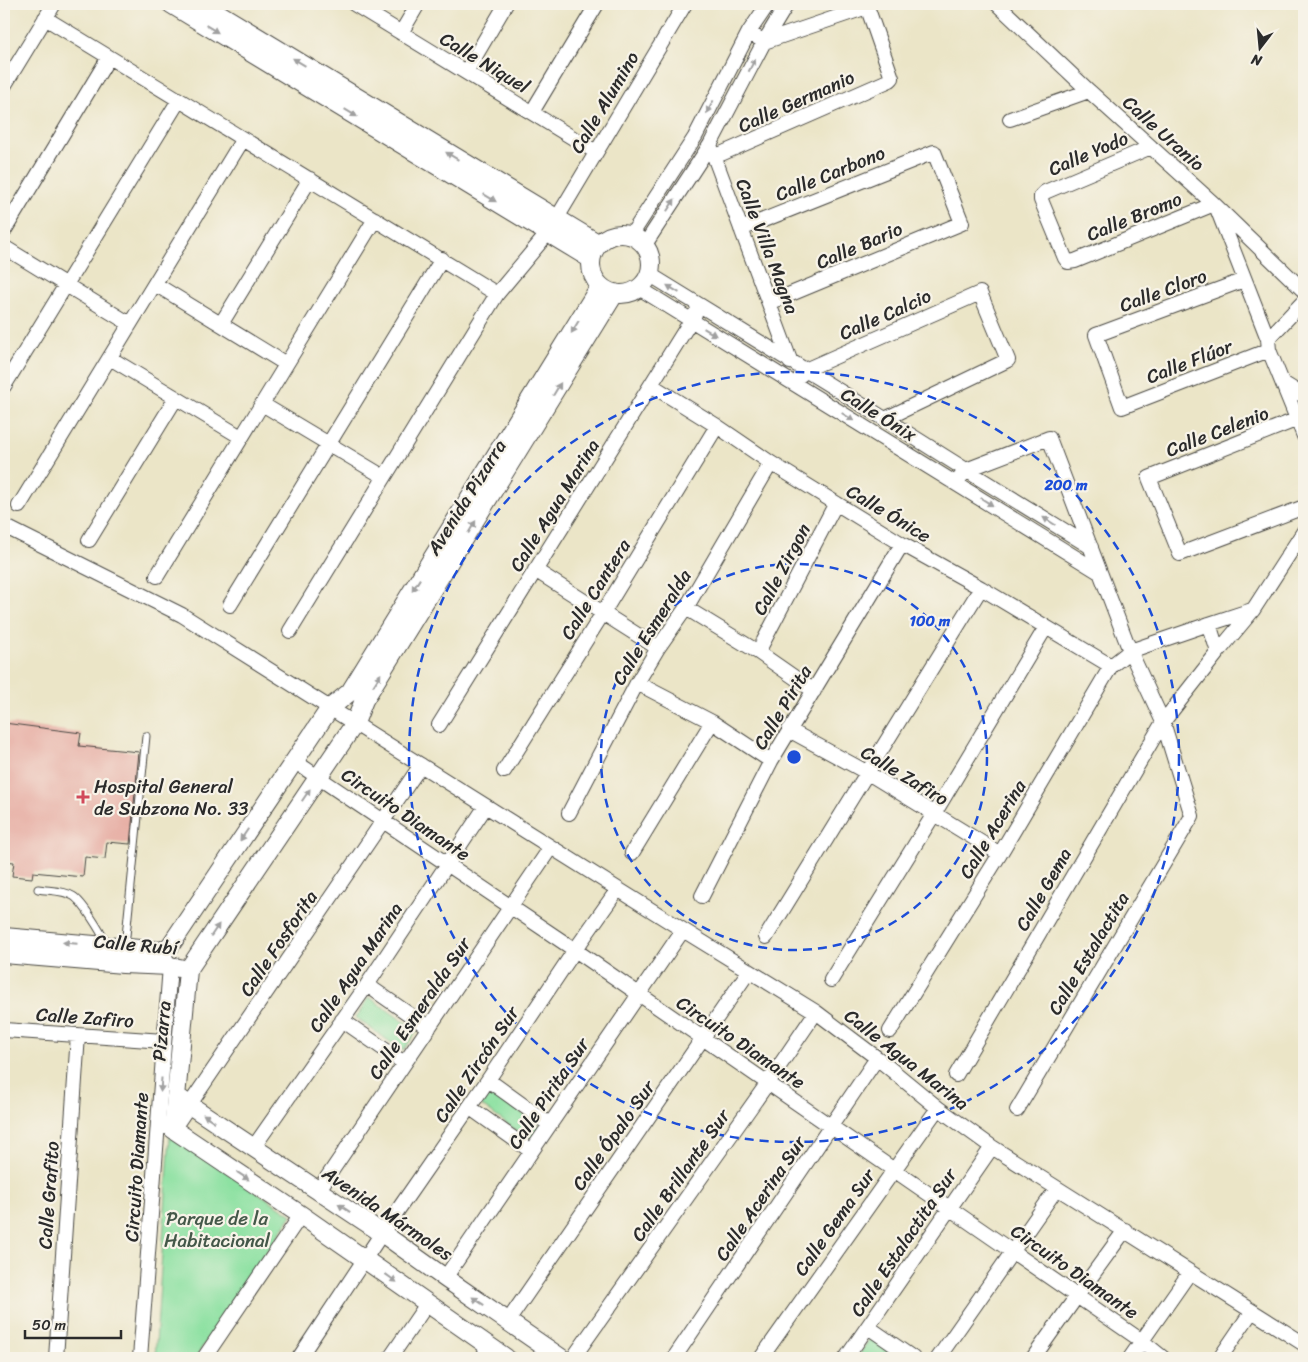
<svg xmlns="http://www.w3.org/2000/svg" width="1308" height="1362" font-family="Sriracha,sans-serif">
	<rect width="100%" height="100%" fill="#f7f3e8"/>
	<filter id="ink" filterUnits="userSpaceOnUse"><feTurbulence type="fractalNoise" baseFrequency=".02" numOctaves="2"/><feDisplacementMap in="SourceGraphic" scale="10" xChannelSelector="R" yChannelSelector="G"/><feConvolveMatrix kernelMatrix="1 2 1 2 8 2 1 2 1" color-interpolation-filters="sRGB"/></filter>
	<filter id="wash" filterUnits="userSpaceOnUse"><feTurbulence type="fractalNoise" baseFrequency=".0096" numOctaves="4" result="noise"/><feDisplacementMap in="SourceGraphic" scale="20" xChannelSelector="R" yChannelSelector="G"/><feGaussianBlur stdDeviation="1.12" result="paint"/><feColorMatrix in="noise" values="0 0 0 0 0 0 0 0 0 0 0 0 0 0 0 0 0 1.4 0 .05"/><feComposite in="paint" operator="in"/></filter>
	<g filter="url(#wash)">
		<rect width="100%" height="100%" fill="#ebe5c7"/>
		<path fill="#8de1a2" stroke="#5c8666" d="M369,997L417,1031L403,1051L356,1018Z
			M491,1090L539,1126L529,1140L481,1105Z
			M170,1135L292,1215L195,1358H155Z
			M870,1338L898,1358H857Z"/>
		<g id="blocks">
			<path fill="#e6aaa0" d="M4,723L81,733L79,746L139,752L130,844L107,842L105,859L85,857L83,877L33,872L32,878L12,876L14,862L4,861Z"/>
		</g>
	</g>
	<g filter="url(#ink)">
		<use href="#blocks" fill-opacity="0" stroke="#484742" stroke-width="1"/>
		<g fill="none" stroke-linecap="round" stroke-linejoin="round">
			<defs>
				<path id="service" d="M38,889C49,891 63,890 73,896C83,902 101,932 106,943
					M125,946L146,736"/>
				<path id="minor" d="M354,4L596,152
					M997,4L1089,91L1214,204L1304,291
					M45,18L497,294
					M401,33L418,4
					M466,72L506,4
					M4,86L54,4
					M532,112L597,4
					M1010,119L1089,91
					M1151,147L1045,192L1041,196V200L1065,258L1068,262L1075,261L1214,204
					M711,148L790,360V362
					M714,157L890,80L892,78L869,12L866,9H861L764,42L749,32
					M1218,211L1268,339L1269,350L1304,436
					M741,229L934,152L962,223L769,303
					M4,231L109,57
					M630,237L695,137L749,32L768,4
					M644,246L710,145L764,42L787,4
					M4,247L130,324
					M649,274L885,419L966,470L1091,547
					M1244,280L1096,335L1122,407L1269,350
					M155,284L286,364
					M639,288L1099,572
					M221,324L310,179
					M1268,339L1304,301
					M110,358L241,437
					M801,375L805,370L980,293L1008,360L885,419
					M1283,383L1304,396
					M651,385L717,426L771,463L902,544L981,588L1111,666
					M4,386L179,100
					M262,404L384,477
					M1298,419L1149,478L1180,554L1304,507
					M956,483L966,470L1049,438L1130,651L1163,722L1192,816L1017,1110
					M19,506L243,139
					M4,526L182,615L683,930L816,1012L877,1058L938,1108L992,1147L1304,1344
					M89,540L176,398
					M535,570L658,648
					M157,576L375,219
					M230,605L442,259
					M686,608L758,652L814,691
					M1209,624L1218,652
					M290,631L497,294L548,233L685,4
					M758,652L836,503
					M637,683L712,722L771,761
					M439,725L695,314
					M789,730L868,773L1000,854
					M294,761L575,950L1142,1341L1163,1358
					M504,771L603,613L717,426
					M569,813L637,683L658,648L686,608L771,463
					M632,853L712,722
					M702,896L771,761L902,544
					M766,937L981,588
					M831,980L934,814L1046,627
					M367,985L429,1028
					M342,1020L404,1063
					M4,1030L164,1041
					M890,1031L1000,854L1111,666L1130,651L1209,624L1252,610
					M956,1075L1163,722L1218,652L1253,610L1304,531
					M488,1080L549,1124
					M469,1107L531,1151
					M158,1124L173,1129L421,765
					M253,1148L367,985L486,806
					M318,1191L551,847
					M445,1278L683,930
					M508,1321L749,971
					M868,1327L913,1358
					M56,1358L78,1035
					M140,1358L170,966L166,959
					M204,1358L301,1215
					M299,1358L382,1233L488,1080L575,950L618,889
					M390,1358L427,1304
					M482,1358L489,1347
					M573,1358L767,1084L816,1012
					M674,1358L877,1058
					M761,1358L938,1108
					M846,1358L992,1147
					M938,1358L1057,1188
					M1033,1358L1077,1296L1125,1230
					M1130,1358L1190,1272
					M1220,1358L1252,1311"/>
				<path id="tertiary" d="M171,4L591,259
					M203,4L599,244
					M591 264a30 30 0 1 1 60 0a30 30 0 1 1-60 0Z
					M4,937L162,951L170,946L330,708L350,692L600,286
					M4,954L123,964L170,966L188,970
					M176,1096L382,1233L445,1278L561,1358
					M506,1358L301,1215L173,1129L188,970L355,723L364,700L615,293"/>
			</defs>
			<use href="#service" stroke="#484742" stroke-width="9"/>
			<use href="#minor" stroke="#484742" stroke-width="16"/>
			<use href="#tertiary" stroke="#484742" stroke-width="20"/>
			<use href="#service" stroke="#fff" stroke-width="7"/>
			<use href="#minor" stroke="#fff" stroke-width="14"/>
			<use href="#tertiary" stroke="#fff" stroke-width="18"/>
		</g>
		<defs><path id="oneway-solid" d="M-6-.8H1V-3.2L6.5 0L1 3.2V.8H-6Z" transform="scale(1.25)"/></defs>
		<g fill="#a0a0a0">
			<use href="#oneway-solid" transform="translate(212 29) rotate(31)"/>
			<use href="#oneway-solid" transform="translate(299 62) rotate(-149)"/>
			<use href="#oneway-solid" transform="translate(752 65) rotate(-63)"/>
			<use href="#oneway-solid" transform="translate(710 107) rotate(118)"/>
			<use href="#oneway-solid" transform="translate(351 113) rotate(31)"/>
			<use href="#oneway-solid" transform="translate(452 156) rotate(-149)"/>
			<use href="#oneway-solid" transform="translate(490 198) rotate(31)"/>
			<use href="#oneway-solid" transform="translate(671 205) rotate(-57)"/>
			<use href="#oneway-solid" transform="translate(673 289) rotate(-149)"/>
			<use href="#oneway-solid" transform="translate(575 327) rotate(121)"/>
			<use href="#oneway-solid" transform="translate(710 332) rotate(31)"/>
			<use href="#oneway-solid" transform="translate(557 389) rotate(-59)"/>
			<use href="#oneway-solid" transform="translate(848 417) rotate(32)"/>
			<use href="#oneway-solid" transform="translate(987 502) rotate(32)"/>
			<use href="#oneway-solid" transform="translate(1049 521) rotate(-148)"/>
			<use href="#oneway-solid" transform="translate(472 527) rotate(-59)"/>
			<use href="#oneway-solid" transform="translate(416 585) rotate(122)"/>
			<use href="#oneway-solid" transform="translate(377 680) rotate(-58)"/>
			<use href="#oneway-solid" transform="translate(306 795) rotate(-56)"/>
			<use href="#oneway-solid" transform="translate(244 835) rotate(124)"/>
			<use href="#oneway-solid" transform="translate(215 930) rotate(-56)"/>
			<use href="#oneway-solid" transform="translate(70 943) rotate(-175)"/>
			<use href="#oneway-solid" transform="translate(161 1085) rotate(94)"/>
			<use href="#oneway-solid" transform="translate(209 1118) rotate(-146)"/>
			<use href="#oneway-solid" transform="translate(243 1176) rotate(34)"/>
			<use href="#oneway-solid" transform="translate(344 1208) rotate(-146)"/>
			<use href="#oneway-solid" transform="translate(391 1278) rotate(36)"/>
			<use href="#oneway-solid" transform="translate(478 1301) rotate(-146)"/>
		</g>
	</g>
	<g fill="none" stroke="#1d4ed8" stroke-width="2.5" stroke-dasharray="9 6">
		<circle cx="794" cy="757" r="193"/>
		<circle cx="794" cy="757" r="385"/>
	</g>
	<path fill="#d1495b" stroke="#f7f3e8" stroke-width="2" d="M80.5 789.5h5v5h5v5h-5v5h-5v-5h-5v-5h5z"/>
	<g text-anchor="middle" stroke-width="4.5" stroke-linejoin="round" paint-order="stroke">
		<g font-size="19" fill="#2b2b2b" stroke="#f7f3e8">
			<text transform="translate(485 62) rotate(31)" y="7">Calle Niquel</text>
			<text transform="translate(796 101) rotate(-24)" y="7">Calle Germanio</text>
			<text transform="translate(604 102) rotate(-59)" y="7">Calle Alumino</text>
			<text transform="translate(1164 133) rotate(42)" y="7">Calle Uranio</text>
			<text transform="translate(1088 153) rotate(-23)" y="7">Calle Yodo</text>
			<text transform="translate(830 173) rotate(-22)" y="7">Calle Carbono</text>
			<text transform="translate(1134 216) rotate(-22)" y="7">Calle Bromo</text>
			<text transform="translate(859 245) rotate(-23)" y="7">Calle Bario</text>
			<text transform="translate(768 246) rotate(69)" y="7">Calle Villa Magna</text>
			<text transform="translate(1163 290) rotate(-20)" y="7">Calle Cloro</text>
			<text transform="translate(885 314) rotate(-24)" y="7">Calle Calcio</text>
			<text transform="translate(1189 361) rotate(-21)" y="7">Calle Flúor</text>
			<text transform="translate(879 414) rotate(32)" y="7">Calle Ónix</text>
			<text transform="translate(1217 431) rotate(-21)" y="7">Calle Celenio</text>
			<text transform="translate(466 497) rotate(-58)" y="7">Avenida Pizarra</text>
			<text transform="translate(554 505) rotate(-58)" y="7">Calle Agua Marina</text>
			<text transform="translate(889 513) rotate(31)" y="7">Calle Ónice</text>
			<text transform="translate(781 569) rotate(-62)" y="7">Calle Zirgon</text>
			<text transform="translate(595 589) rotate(-58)" y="7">Calle Cantera</text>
			<text transform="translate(651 627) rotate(-58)" y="7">Calle Esmeralda</text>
			<text transform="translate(782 707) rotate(-59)" y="7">Calle Pirita</text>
			<text transform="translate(905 775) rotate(31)" y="7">Calle Zafiro</text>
			<text transform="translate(406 814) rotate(34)" y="7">Circuito Diamante</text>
			<text transform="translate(992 829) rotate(-59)" y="7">Calle Acerina</text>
			<text transform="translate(1043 889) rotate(-60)" y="7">Calle Gema</text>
			<text transform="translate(278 943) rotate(-56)" y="7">Calle Fosforita</text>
			<text transform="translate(136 944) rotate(5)" y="7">Calle Rubí</text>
			<text transform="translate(1088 953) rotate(-59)" y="7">Calle Estalactita</text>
			<text transform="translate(355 967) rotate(-56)" y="7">Calle Agua Marina</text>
			<text transform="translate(419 1008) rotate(-56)" y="7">Calle Esmeralda Sur</text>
			<text transform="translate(85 1017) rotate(4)" y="7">Calle Zafiro</text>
			<text transform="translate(161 1031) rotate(-85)" y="7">Pizarra</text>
			<text transform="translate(741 1042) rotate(34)" y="7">Circuito Diamante</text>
			<text transform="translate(907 1059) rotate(38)" y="7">Calle Agua Marina</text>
			<text transform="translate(476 1064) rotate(-56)" y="7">Calle Zircón Sur</text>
			<text transform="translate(548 1093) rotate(-56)" y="7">Calle Pirita Sur</text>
			<text transform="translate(613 1135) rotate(-55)" y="7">Calle Ópalo Sur</text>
			<text transform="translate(136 1167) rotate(-86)" y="7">Circuito Diamante</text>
			<text transform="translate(680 1175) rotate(-55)" y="7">Calle Brillante Sur</text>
			<text transform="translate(48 1195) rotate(-86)" y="7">Calle Grafito</text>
			<text transform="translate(760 1198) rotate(-56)" y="7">Calle Acerina Sur</text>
			<text transform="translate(388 1213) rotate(34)" y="7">Avenida Mármoles</text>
			<text transform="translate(834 1222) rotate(-55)" y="7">Calle Gema Sur</text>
			<text transform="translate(903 1242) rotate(-56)" y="7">Calle Estalactita Sur</text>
			<text transform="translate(1075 1271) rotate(35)" y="7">Circuito Diamante</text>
		</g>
		<g font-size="19" fill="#2b2b2b" stroke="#f7f3e8" text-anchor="start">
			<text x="94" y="793">Hospital General<tspan x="94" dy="22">de Subzona No. 33</tspan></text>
		</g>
		<g font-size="19" fill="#445849" stroke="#f7f3e8">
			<text x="217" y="1225">Parque de la<tspan x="217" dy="22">Habitacional</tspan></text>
		</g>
	</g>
	<circle cx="794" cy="757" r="8" fill="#1d4ed8" stroke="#f7f3e8" stroke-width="2.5"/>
	<g font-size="15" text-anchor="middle" font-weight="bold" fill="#1d4ed8" stroke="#f7f3e8" stroke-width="4.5" stroke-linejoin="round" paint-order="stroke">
		<text x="1066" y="490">200 m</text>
		<text x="930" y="626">100 m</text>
	</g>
	<rect width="1308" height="1362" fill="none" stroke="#f7f3e8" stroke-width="20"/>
	<g transform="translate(1260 48) rotate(196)" stroke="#f7f3e8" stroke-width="4" paint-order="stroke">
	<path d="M0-4L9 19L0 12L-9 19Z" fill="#2b2b2b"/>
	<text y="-8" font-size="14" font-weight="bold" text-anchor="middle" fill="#2b2b2b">N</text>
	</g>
	<path d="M25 1330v8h96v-8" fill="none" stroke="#2b2b2b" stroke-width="2.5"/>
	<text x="32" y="1330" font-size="15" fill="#2b2b2b" stroke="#f7f3e8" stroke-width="4" paint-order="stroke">50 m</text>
</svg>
